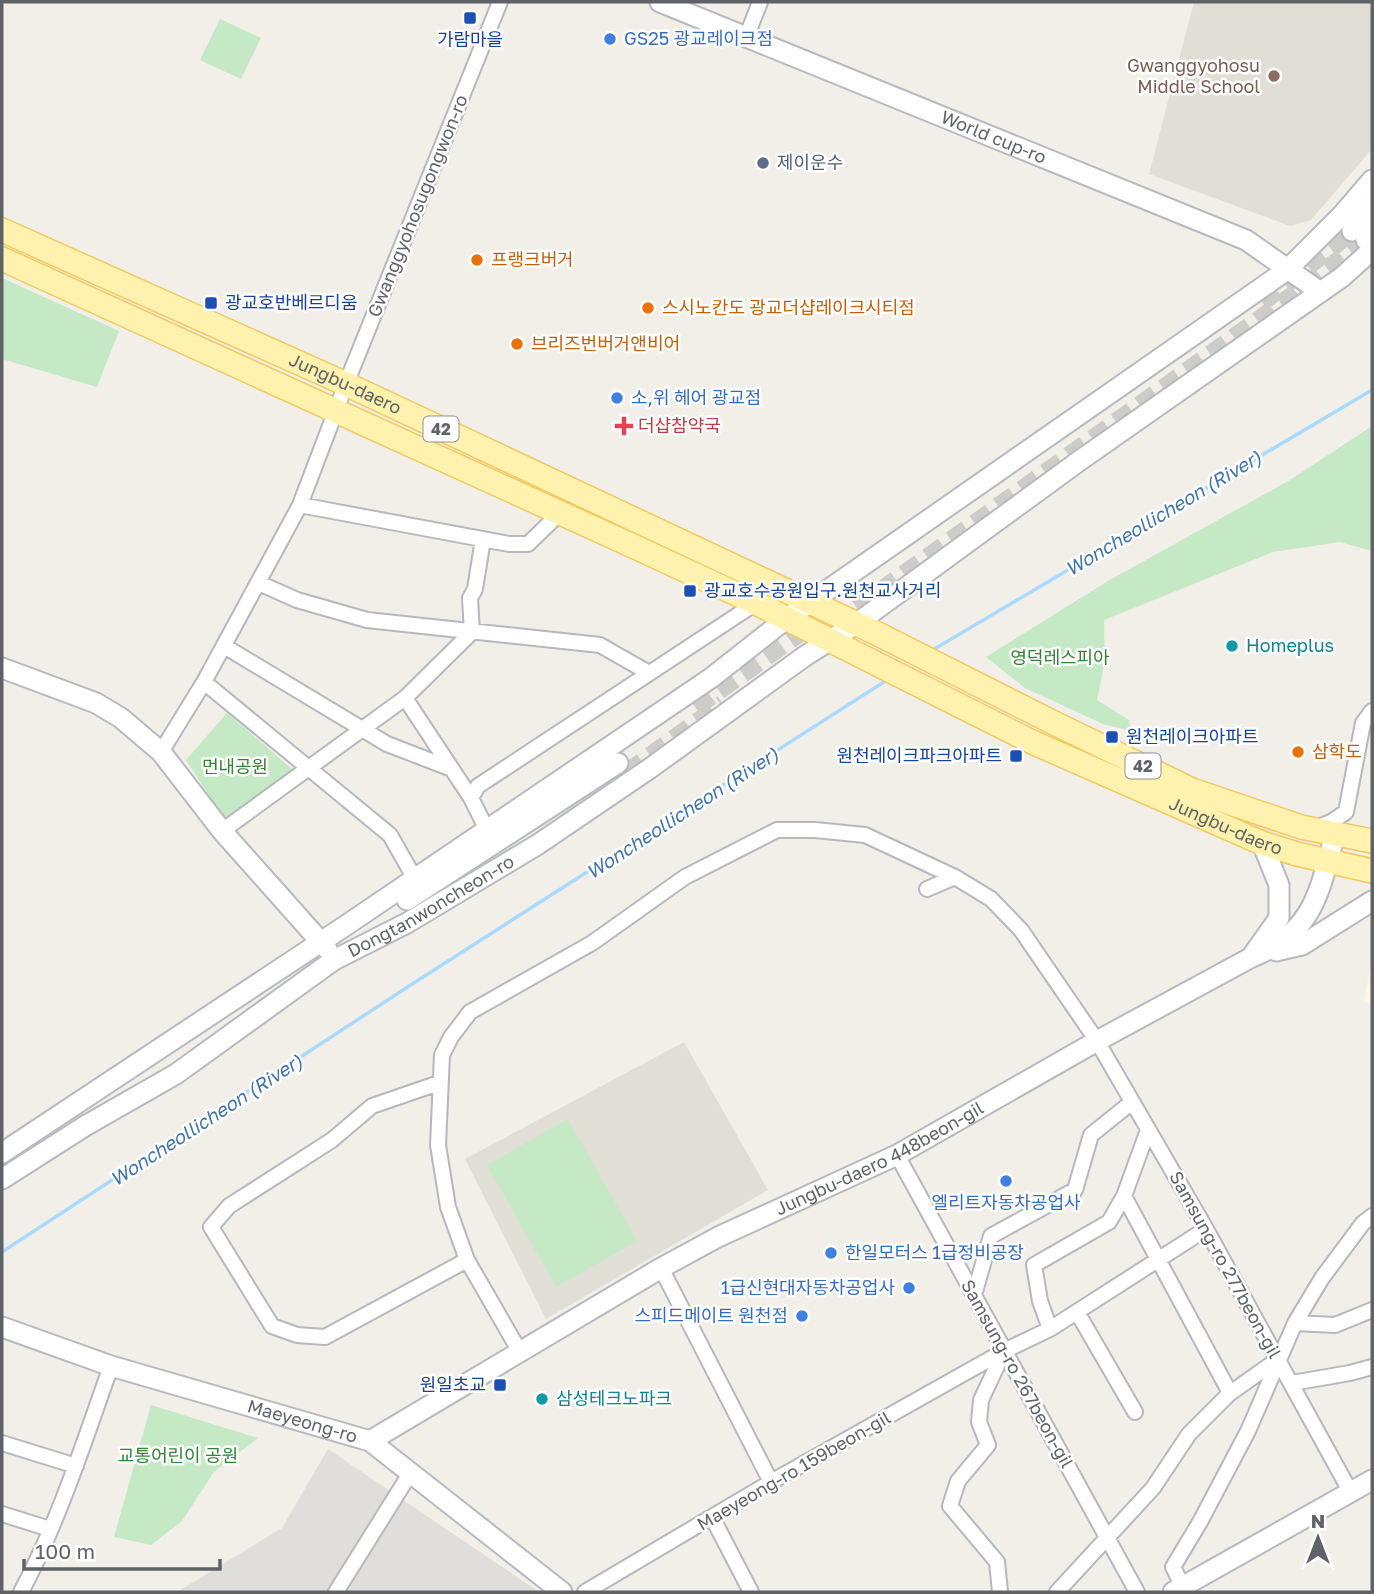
<svg xmlns="http://www.w3.org/2000/svg" width="1374" height="1594" font-family="'Golos Text','Noto Sans KR',sans-serif">
	<rect width="100%" height="100%" fill="#f1efe8"/>
	<path fill="#fef7e0" d="M1372,957V1005L1364,1002Z"/>
	<path fill="#e0deda" d="M328,1449L539,1592H177L282,1528Z"/>
	<path fill="#e1ded6" d="M1194,2H1372V149L1311,220L1290,226L1149,174Z
		M684,1042L768,1190L546,1319L465,1159Z"/>
	<path fill="#c5e8c5" d="M220,19L261,38L241,79L200,60Z
		M2,278L119,331L97,387L2,359Z
		M1372,426V551L1340,542L1273,552L1104,620L1105,660L1097,700L1129,720L1131,731L1103,724L1025,688L986,657L1108,581L1290,480Z
		M227,713L292,769L225,820L186,760Z
		M568,1119L637,1241L556,1287L487,1165Z
		M151,1405L258,1438L214,1472L182,1521L151,1545L114,1537Z"/>
	<g fill="none" stroke-linecap="round" stroke-linejoin="round">
		<path stroke="#aadaff" stroke-width="3.5" d="M931,651L1372,390
			M2,1252L406,988L887,680"/>
		<path stroke="#ccccc8" stroke-width="19" stroke-dasharray="19 10" stroke-linecap="butt" d="M1262,302L1352,231
			M810,642L1291,297L1366,240
			M695,707L816,621
			M627,773L723,704"/>
		<defs>
			<path id="street" d="M746,38L760,2
				M300,505L509,544H528L560,513
				M259,583L297,600L367,620L600,645L649,673
				M224,646L387,744L452,769
				M204,682L390,835L415,879
				M405,698L471,798L487,830
				M161,752L204,682L300,505L346,384L500,2
				M471,798L478,786L756,603
				M1346,812L1363,723L1372,711
				M1313,829L1331,822L1346,812
				M222,831L405,698L472,632L470,598L475,589L483,539
				M927,889L955,877L991,899L1021,930L1097,1041L1206,1229L1350,1491
				M439,1083L372,1106L332,1140L229,1206L211,1227L272,1326L297,1335L325,1337L467,1260
				M897,1155L1137,1592
				M1124,1196L1230,1393
				M661,1268L771,1482
				M974,1295L991,1236L1075,1190L1091,1135L1132,1102
				M1077,1312L1135,1412
				M1295,1323L1335,1325L1372,1310
				M1050,1329L1040,1301L1034,1265L1109,1222L1124,1196L1148,1130
				M520,1352L467,1260L448,1207L438,1145L442,1055L451,1037L470,1012L592,943L685,877L777,830H815L865,835L955,877
				M1292,1383L1350,1373L1372,1367
				M2,1443L76,1466
				M2,1514L50,1529
				M712,1517L751,1592
				M1183,1587L1173,1567L1200,1522L1248,1431L1295,1323L1322,1278L1363,1223L1372,1216
				M21,1592C59,1521 84,1442 111,1366
				M336,1592L411,1472
				M585,1592L771,1482L1004,1351L1050,1329L1206,1229
				M1000,1592L997,1562L950,1506L958,1481L988,1445L979,1422L981,1400L1004,1351
				M1057,1592L1153,1488L1189,1434L1229,1394L1277,1360"/>
			<g id="secondary">
				<path id="s1" d="M660,2L1246,240L1319,291"/>
				<path d="M1352,231L1372,206"/>
				<path d="M1366,240L1372,232"/>
				<path d="M2,668L96,703L121,718L161,752L222,831L327,949"/>
				<path d="M407,900L618,763"/>
				<path d="M1276,951L1302,945L1372,901"/>
				<path d="M1252,956L1279,918V885L1262,843"/>
				<path d="M2,1153L348,924L711,678L786,619L1287,270L1342,215L1372,180"/>
				<path id="s2" d="M2,1179L85,1126L176,1074L334,960L407,923L537,845L649,769L805,656L856,624L1079,461L1342,277L1372,250"/>
				<path id="s3" d="M2,1327L111,1366L370,1441L562,1592"/>
				<path id="s4" d="M370,1441L661,1268L718,1237L897,1155L1097,1041L1252,957C1314,932 1319,893 1335,834"/>
				<path d="M1173,1592L1372,1480"/>
			</g>
			<g id="primary">
				<path id="s5" d="M2,230L346,384L876,633L1052,722L1192,790L1301,827L1372,841"/>
				<path id="s6" d="M2,259L633,546L756,603L1032,742L1262,843L1297,854L1372,871"/>
			</g>
		</defs>
		<use href="#street" stroke="#b5b8bc" stroke-width="18"/>
		<use href="#secondary" stroke="#b6babf" stroke-width="23"/>
		<use href="#primary" stroke="#f2c960" stroke-width="26"/>
		<use href="#street" stroke="#fff" stroke-width="14"/>
		<use href="#secondary" stroke="#fff" stroke-width="19"/>
		<use href="#primary" stroke="#fff2af" stroke-width="23"/>
	</g>
	<g fill="#1a4fb4" stroke="#fff" stroke-width="2.5">
		<rect x="463" y="11" width="14" height="14" rx="3.5"/>
		<rect x="204" y="296" width="14" height="14" rx="3.5"/>
		<rect x="683" y="584" width="14" height="14" rx="3.5"/>
		<rect x="1105" y="730" width="14" height="14" rx="3.5"/>
		<rect x="1009" y="749" width="14" height="14" rx="3.5"/>
		<rect x="493" y="1378" width="14" height="14" rx="3.5"/>
	</g>
	<g fill="#3f7fe0" stroke="#fff" stroke-width="2.5">
		<circle cx="610" cy="39" r="7"/>
		<circle cx="617" cy="398" r="7"/>
		<circle cx="1006" cy="1181" r="7"/>
		<circle cx="831" cy="1253" r="7"/>
		<circle cx="909" cy="1288" r="7"/>
		<circle cx="802" cy="1316" r="7"/>
	</g>
	<circle fill="#8d6e63" stroke="#fff" stroke-width="2.5" cx="1274" cy="76" r="7"/>
	<circle fill="#5c6f8a" stroke="#fff" stroke-width="2.5" cx="763" cy="163" r="7"/>
	<g fill="#e8710a" stroke="#fff" stroke-width="2.5">
		<circle cx="477" cy="260" r="7"/>
		<circle cx="648" cy="308" r="7"/>
		<circle cx="517" cy="344" r="7"/>
		<circle cx="1298" cy="752" r="7"/>
	</g>
	<path fill="#e0444e" stroke="#fff" stroke-width="2.5" d="M620.5 415.5h7v7h7v7h-7v7h-7v-7h-7v-7h7z"/>
	<g fill="#0f9aa8" stroke="#fff" stroke-width="2.5">
		<circle cx="1232" cy="646" r="7"/>
		<circle cx="542" cy="1399" r="7"/>
	</g>
	<g text-anchor="middle" stroke-width="5" stroke-linejoin="round" paint-order="stroke">
		<g fill="#fff" stroke="#8f9295" stroke-width="2">
			<rect x="423.5" y="416.5" width="35" height="25" rx="5"/>
			<rect x="1125.5" y="753.5" width="35" height="25" rx="5"/>
		</g>
		<g font-size="16" font-weight="bold" fill="#5f6368">
			<text x="441" y="435">42</text>
			<text x="1143" y="772">42</text>
		</g>
		<g font-size="18" fill="#366cbe" stroke="#fff" text-anchor="start">
			<text x="624" y="45">GS25 광교레이크점</text>
			<text x="631" y="404">소,위 헤어 광교점</text>
			<text x="1006" y="1209" text-anchor="middle">엘리트자동차공업사</text>
			<text x="845" y="1259">한일모터스 1급정비공장</text>
			<text x="895" y="1294" text-anchor="end">1급신현대자동차공업사</text>
			<text x="788" y="1322" text-anchor="end">스피드메이트 원천점</text>
		</g>
		<g font-size="18" fill="#164399" stroke="#fff" text-anchor="start">
			<text x="470" y="46" text-anchor="middle">가람마을</text>
			<text x="225" y="309">광교호반베르디움</text>
			<text x="704" y="597">광교호수공원입구.원천교사거리</text>
			<text x="1126" y="743">원천레이크아파트</text>
			<text x="1002" y="762" text-anchor="end">원천레이크파크아파트</text>
			<text x="486" y="1391" text-anchor="end">원일초교</text>
		</g>
		<g font-size="18" fill="#785e54" stroke="#fff" text-anchor="end">
			<text x="1260" y="72">Gwanggyohosu<tspan x="1260" dy="21">Middle School</tspan></text>
		</g>
		<g font-size="18" fill="#5f6368" stroke="#fff">
			<text dy="6" stroke="none"><textPath href="#s1" startOffset="360">World cup-ro</textPath></text>
			<text transform="translate(418 206) rotate(-68)" y="6">Gwanggyohosugongwon-ro</text>
			<text dy="6" stroke="none"><textPath href="#s5" startOffset="376">Jungbu-daero</textPath></text>
			<text dy="6" stroke="none"><textPath href="#s6" startOffset="1349">Jungbu-daero</textPath></text>
			<text dy="6" stroke="none"><textPath href="#s2" startOffset="509">Dongtanwoncheon-ro</textPath></text>
			<text dy="6" stroke="none"><textPath href="#s4" startOffset="583">Jungbu-daero 448beon-gil</textPath></text>
			<text transform="translate(1225 1265) rotate(61)" y="6">Samsung-ro 277beon-gil</text>
			<text transform="translate(1017 1374) rotate(61)" y="6">Samsung-ro 267beon-gil</text>
			<text dy="6" stroke="none"><textPath href="#s3" startOffset="315">Maeyeong-ro</textPath></text>
			<text transform="translate(794 1471) rotate(-30)" y="6">Maeyeong-ro 159beon-gil</text>
		</g>
		<g font-size="18" fill="#4e5e75" stroke="#fff" text-anchor="start">
			<text x="777" y="169">제이운수</text>
		</g>
		<g font-size="18" fill="#c56008" stroke="#fff" text-anchor="start">
			<text x="491" y="266">프랭크버거</text>
			<text x="662" y="314">스시노칸도 광교더샵레이크시티점</text>
			<text x="531" y="350">브리즈번버거앤비어</text>
			<text x="1312" y="758">삼학도</text>
		</g>
		<g font-size="18" fill="#be3a42" stroke="#fff" text-anchor="start">
			<text x="638" y="432">더샵참약국</text>
		</g>
		<g font-size="18" fill="#0d838f" stroke="#fff" text-anchor="start">
			<text x="1246" y="652">Homeplus</text>
			<text x="556" y="1405">삼성테크노파크</text>
		</g>
		<g font-size="18" fill="#348238" stroke="#fff">
			<text x="1060" y="664">영덕레스피아</text>
			<text x="235" y="773">먼내공원</text>
			<text x="178" y="1462">교통어린이 공원</text>
		</g>
		<g font-size="19" font-style="italic" fill="#4174aa" stroke="#fff">
			<text transform="translate(1163 513) rotate(-31)" y="7">Woncheollicheon (River)</text>
			<text transform="translate(682 813) rotate(-33)" y="7">Woncheollicheon (River)</text>
			<text transform="translate(206 1120) rotate(-33)" y="7">Woncheollicheon (River)</text>
		</g>
	</g>
	<rect width="1374" height="1594" fill="none" stroke="#5f6368" stroke-width="7"/>
	<g transform="translate(1318 1538)" stroke="#ffffff" stroke-width="5" paint-order="stroke">
	<path d="M0-5L12 26L0 18L-12 26Z" fill="#5f6368"/>
	<text y="-10" font-size="19" font-weight="bold" text-anchor="middle" fill="#5f6368">N</text>
	</g>
	<path d="M24 1559v10h196v-10" fill="none" stroke="#5f6368" stroke-width="3.5"/>
	<text x="35" y="1559" font-size="21" fill="#5f6368" stroke="#ffffff" stroke-width="5" paint-order="stroke">100 m</text>
</svg>
